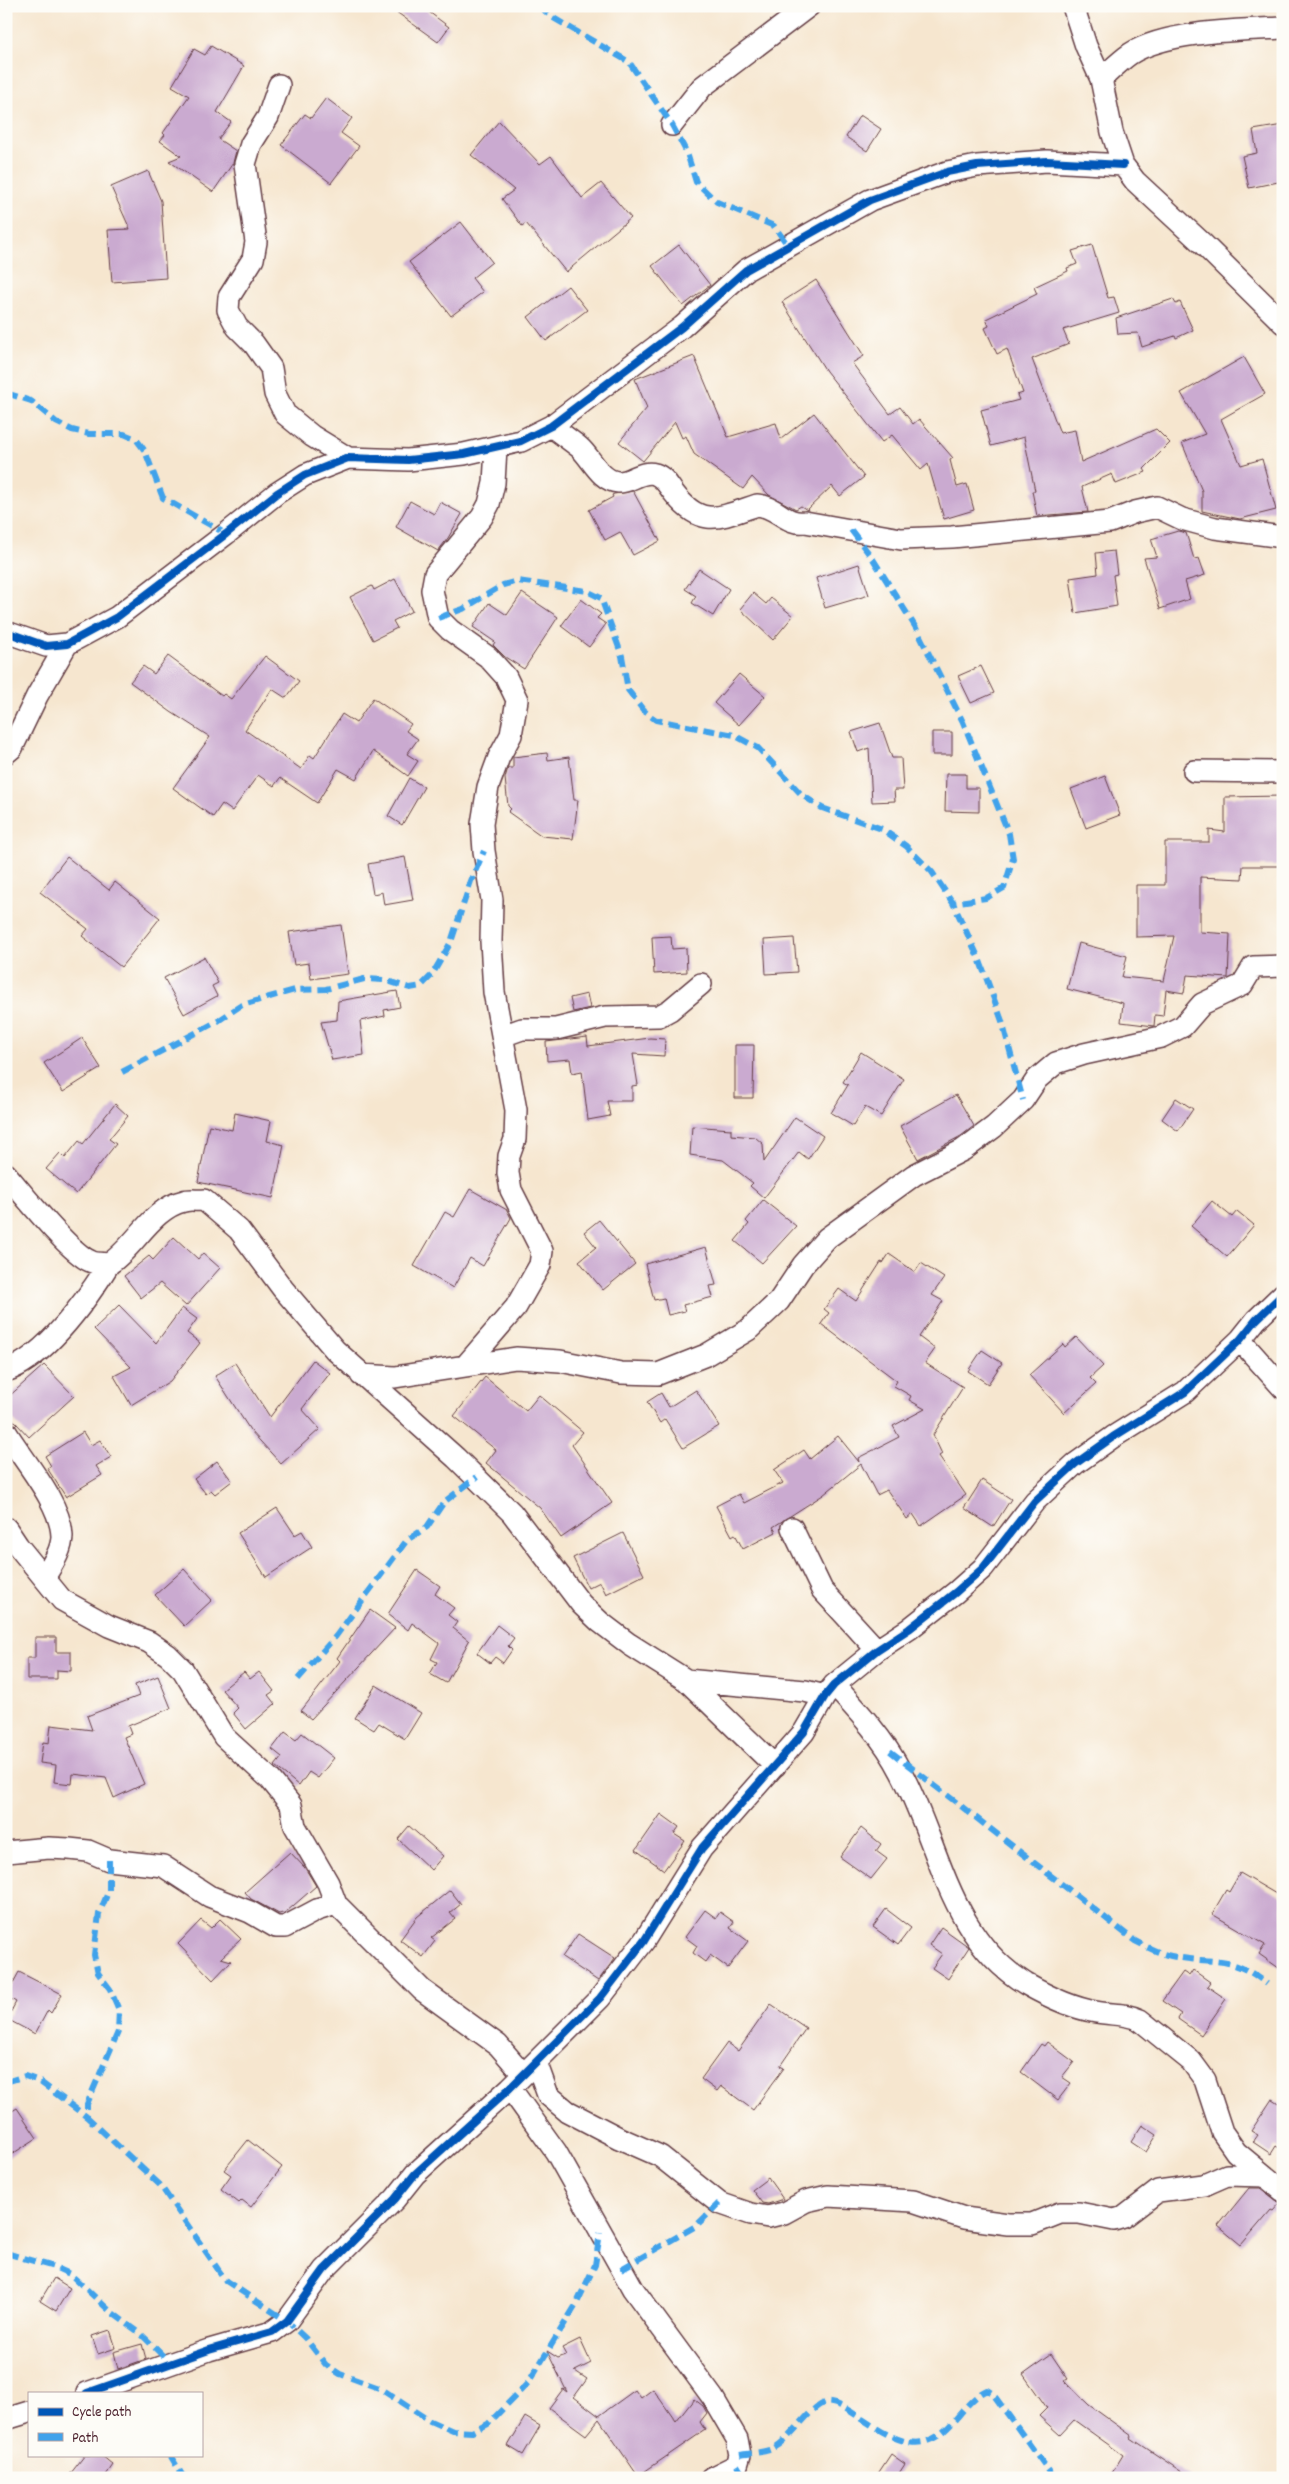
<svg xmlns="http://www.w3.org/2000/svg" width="1289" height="2484" font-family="Dekko,sans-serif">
	<rect width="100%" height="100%" fill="#fdfcf7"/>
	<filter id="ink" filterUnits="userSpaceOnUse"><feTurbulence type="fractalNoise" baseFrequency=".02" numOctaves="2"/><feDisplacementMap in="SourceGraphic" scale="10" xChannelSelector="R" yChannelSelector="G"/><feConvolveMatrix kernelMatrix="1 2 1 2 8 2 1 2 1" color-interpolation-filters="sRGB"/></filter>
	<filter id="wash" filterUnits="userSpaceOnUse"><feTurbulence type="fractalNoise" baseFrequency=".0096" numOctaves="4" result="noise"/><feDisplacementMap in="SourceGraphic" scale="20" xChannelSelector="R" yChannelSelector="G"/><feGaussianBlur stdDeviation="1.12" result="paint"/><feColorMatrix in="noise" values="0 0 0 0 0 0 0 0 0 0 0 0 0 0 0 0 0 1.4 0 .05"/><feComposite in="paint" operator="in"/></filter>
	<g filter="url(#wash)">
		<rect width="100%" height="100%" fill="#f6e6cf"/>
		<g id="blocks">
			<path fill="#caaad0" d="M388,6H421L449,27L438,42Z
				M211,46L244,66L217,112L231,122L218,139L236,151L233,163L213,192L169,161L181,156L160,141L165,135L163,133L189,96L172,86L194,49L205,55Z
				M326,98L352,118L341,133L359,146L331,183L281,145L305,114L311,118Z
				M860,115L881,129L867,151L846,137Z
				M499,121L540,164L551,156L582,198L601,183L631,218L566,272L526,223L522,226L502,199L514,190L471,155Z
				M1283,125V181L1249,188L1242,156L1257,153L1253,130Z
				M148,171L161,201L166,278L112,282L108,230L130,229L111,187Z
				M461,222L492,262L472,278L483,292L451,316L409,262Z
				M679,245L710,285L683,306L652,266Z
				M1092,245L1108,298L1114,297L1119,313L1063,330L1069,344L1032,359L1060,433L1075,430L1081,462L1156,429L1170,443L1144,469L1146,472L1116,484L1112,474L1082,487L1088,512L1037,516L1032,491H1035L1024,437L991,446L981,410L1019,400L1017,395L1023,393L1007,349L997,354L985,328L989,326L986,319L1037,294L1034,287L1068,271L1067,268L1077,264L1072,251Z
				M816,280L864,356L852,363L890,414L900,407L913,424L919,419L953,458L950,460L957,487L967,484L974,510L944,519L928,464L921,470L892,435L882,442L826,371L782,302Z
				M568,286L587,310L546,341L528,317Z
				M1173,299L1176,304L1180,302L1193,330L1176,338L1175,336L1142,347L1138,333L1118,334L1116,318Z
				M694,356L728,437L776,423L781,439L814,413L864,477L840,496L832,486L807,510L801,506L796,509L769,495L752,477L743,489L694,454L686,436L682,438L675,422L643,461L619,442L647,408L635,379Z
				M1244,357L1265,394L1221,419L1241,465L1262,459L1276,510L1240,519L1202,511V491L1182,443L1205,434L1181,393Z
				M633,491L660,541L633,555L620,532L605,540L589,510L613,497L612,495L614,494Z
				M410,501L434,514L440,502L462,514L448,538L438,551L396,527Z
				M1178,531L1186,533L1194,559L1199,558L1205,575L1185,581L1190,599L1160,609L1144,558L1157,557L1151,539Z
				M1114,551L1117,574L1113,575L1117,606L1075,613L1070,578L1098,574L1096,553Z
				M859,564L869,595L825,608L816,578Z
				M699,569L729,589L713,616L692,603L696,596L685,589Z
				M395,579L412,611L393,621L397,628L373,640L350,597L372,586L374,590Z
				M522,593L558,617L524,669L505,657L493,645L495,642L473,627L489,603L507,615Z
				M753,593L766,604L771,598L793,616L773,640L740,609Z
				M581,599L601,614L597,618L606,624L589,647L561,626Z
				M168,656L222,696L224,694L231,699L265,656L299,681L286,698L272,689L245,730L301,769L310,755L314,758L342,714L356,723L373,698L411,724L406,731L418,739L407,754L418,761L408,776L373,751L356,779L338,769L317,803L280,778L274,786L258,775L232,811L222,804L213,817L173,788L210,737L171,712L130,682L143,666L154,674Z
				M981,666L994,693L971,703L958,676Z
				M739,674L765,696L739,725L714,703Z
				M880,723L892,758H901L903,790H894L895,801L872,802L869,748L858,752L851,732Z
				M932,732H952V755H932Z
				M547,753L548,760L569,757L574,800H578L573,839L542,836L508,812L511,809L508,806L505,778L508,768H513V757Z
				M946,774H966V788H979V812L945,811Z
				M1105,776L1120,815L1086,828L1071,789Z
				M409,778L424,787L402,825L388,816Z
				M1283,796V866H1243L1242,879L1200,877V932L1230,934L1228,978L1187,975L1184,993L1166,990L1163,1016L1155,1015L1154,1026L1121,1022L1123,1003L1067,989L1079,943L1127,956L1122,977L1164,981L1174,936L1136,937V885H1165V842H1209V830L1225,832V797Z
				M67,857L109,890L115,882L160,918L121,967L82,936L88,929L40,892Z
				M405,857L413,900L384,905L382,892L373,894L368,864Z
				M341,925L348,974L311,979L309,963L294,965L289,932Z
				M671,936L672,949L686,948L687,972L654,974L652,937Z
				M794,938L797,972L766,974L764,940Z
				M204,957L218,983L212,986L217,996L184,1014L164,978Z
				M397,991L400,1007L384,1010L385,1016L360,1021L364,1055L332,1060L321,1022L337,1020L338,1001Z
				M587,994L590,1008L573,1012L570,998Z
				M587,1037L588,1046L650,1038L665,1039L664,1056L633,1054L638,1085L632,1086V1101H607L610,1116L588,1120L582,1071L572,1073L570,1059L547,1061L546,1042Z
				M82,1038L101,1068L63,1092L44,1063Z
				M735,1045H754L753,1098H735Z
				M861,1052L904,1079L881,1116L865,1107L853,1126L831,1113L848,1085L843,1082Z
				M956,1095L974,1126L961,1136L918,1159L900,1126Z
				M1176,1098L1193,1109L1178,1131L1162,1119Z
				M115,1104L128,1116L109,1139L116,1144L76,1194L46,1169L60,1153L65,1158L79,1141L83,1144Z
				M235,1113L271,1121L267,1141L284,1145L273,1198L198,1182L209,1125L232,1130Z
				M795,1117L823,1136L808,1159L799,1152L764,1198L750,1186L753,1183L723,1160L690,1155L692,1126L731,1129V1135L755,1137L763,1144L764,1162Z
				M470,1189L507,1210L511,1218L483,1266L470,1258L453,1288L414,1266L445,1212L454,1217Z
				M763,1200L796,1226L762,1263L735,1241L749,1224L746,1221Z
				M1212,1201L1232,1217L1237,1211L1254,1225L1227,1257L1191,1226Z
				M599,1220L635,1264L603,1290L579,1261L596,1247L584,1232Z
				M174,1237L198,1259L203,1253L220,1268L186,1306L160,1283L141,1298L124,1276L149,1256L153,1260Z
				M706,1247L716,1285L710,1286L713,1297L683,1305L685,1311L668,1315L664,1298L654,1300L645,1264Z
				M889,1254L915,1272L921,1263L944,1278L932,1295L943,1301L919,1337L935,1349L925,1363L963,1387L933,1435L942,1454L939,1456L966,1495L921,1526L913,1514L907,1519L887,1490L877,1495L861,1464L823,1495L773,1527L776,1532L743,1549L735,1534L732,1536L716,1506L739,1494L744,1503L783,1483L774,1470L804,1450L810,1459L838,1436L859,1462L858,1458L899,1437L893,1426L925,1409L909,1400L911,1396L894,1386L897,1381L821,1324L829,1313L824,1309L839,1289L856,1301L881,1262L883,1263Z
				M119,1305L156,1343L182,1308L197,1319L187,1333L200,1343L170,1381L131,1405L114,1376L131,1367L94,1329Z
				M1076,1337L1103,1366L1090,1378L1096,1384L1064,1413L1029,1375L1063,1344L1065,1347Z
				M982,1350L1002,1363L988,1384L968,1371Z
				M313,1360L330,1373L302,1409L320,1429L281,1464L250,1430L215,1376L235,1363L270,1417Z
				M44,1365L74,1396L29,1437L6,1412V1399Z
				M485,1377L526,1411L539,1395L583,1432L572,1445L612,1503L561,1538L540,1508L486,1463L496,1450L454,1416Z
				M696,1390L719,1426L683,1448L665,1419L660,1423L647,1402L661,1393L669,1407Z
				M83,1432L91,1445L100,1440L111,1457L96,1466L102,1475L66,1497L47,1468L51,1466L45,1456Z
				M217,1461L232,1481L215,1494L211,1490L206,1494L194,1479Z
				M982,1480L1011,1499L993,1527L964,1508Z
				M277,1508L295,1535L302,1531L312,1547L266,1577L238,1533Z
				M623,1533L644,1575L606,1594L600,1582L588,1588L573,1558Z
				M184,1569L212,1600L184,1626L155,1595Z
				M417,1570L440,1586L435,1594L454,1608L448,1615L457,1622L453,1628L469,1641L446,1683L430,1674L437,1662L431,1659L439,1643L412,1623L408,1630L388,1614Z
				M370,1610L395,1628L311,1719L301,1711L340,1661L337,1658Z
				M497,1625L514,1638L508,1646L512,1650L503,1663L495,1657L490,1663L477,1653Z
				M35,1637H56V1652H71V1671L57,1670V1679H27V1658H35Z
				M244,1672L250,1679L259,1672L274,1691L268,1695L275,1704L246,1729L233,1713L238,1708L222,1690Z
				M158,1676L171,1708L128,1726L131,1734L124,1737L144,1784L114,1798L106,1778L73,1774L72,1784L54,1782L56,1765L40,1763L43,1742L49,1743L51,1725L92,1730L87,1716L139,1696L135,1685Z
				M376,1685L421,1713L405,1739L379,1723L374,1730L355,1718Z
				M285,1732L296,1740L302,1733L334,1758L318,1778L309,1772L299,1786L275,1766L282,1757L272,1749Z
				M661,1814L679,1827L674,1834L685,1841L664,1870L636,1850Z
				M409,1826L443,1856L431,1870L398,1839Z
				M861,1828L881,1844L876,1851L887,1859L871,1879L840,1857Z
				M290,1852L305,1868L316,1886L286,1912L279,1914L251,1899L245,1892Z
				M1240,1873L1283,1898V1971L1259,1954L1265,1945L1212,1914L1226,1890L1229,1892Z
				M450,1890L461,1904L450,1913L455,1919L431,1938L435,1941L423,1957L400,1940L417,1917Z
				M886,1909L911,1928L898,1945L873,1927Z
				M705,1910L716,1918L720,1912L734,1922L730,1928L748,1941L728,1968L710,1955L705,1962L693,1953L697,1946L685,1937Z
				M220,1919L241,1939L221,1958L231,1961L213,1980L178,1944L201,1920L211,1928Z
				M941,1927L969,1947L948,1979L932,1968L942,1954L929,1945Z
				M578,1934L615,1958L598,1981L562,1957Z
				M1193,1970L1210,1982L1207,1986L1226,1999L1201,2035L1178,2019L1181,2014L1162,2001L1183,1972L1189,1976Z
				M19,1972L62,1994L51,2013L48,2010L35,2034L7,2019L16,2002L6,1996Z
				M771,2004L806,2028L780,2066L784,2068L753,2110L721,2086L717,2091L701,2079L727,2043L738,2051Z
				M1047,2042L1074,2062L1062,2077L1071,2083L1058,2100L1021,2072L1041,2044L1044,2046Z
				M1272,2099L1283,2106V2150L1276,2146L1271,2154L1253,2142L1258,2135L1251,2131Z
				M17,2108L37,2138L6,2158V2115Z
				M1142,2125L1157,2135L1146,2152L1131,2142Z
				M248,2140L282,2167L251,2207L242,2200L239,2203L221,2189L231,2175L224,2170Z
				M768,2178L783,2199L768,2204L762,2203L752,2190Z
				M1249,2188H1260L1280,2203L1273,2211L1271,2210L1241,2245L1218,2226Z
				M54,2278L70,2288L56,2311L40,2301Z
				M110,2330L116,2348L98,2354L92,2336Z
				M580,2339L591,2363L575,2371L587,2379L574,2397L599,2416L635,2390L641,2398L653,2389L676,2422L694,2399L703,2406L707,2413L700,2422L705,2430L638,2476L599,2419L586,2435L549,2408L563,2389L567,2392L547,2351L558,2358L566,2355L562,2348Z
				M142,2344L146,2359L118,2369L114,2352Z
				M1051,2354L1068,2379L1064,2381L1089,2405L1132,2436L1131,2438L1191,2478H1109L1123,2455L1074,2420L1060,2435L1039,2416L1047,2408L1023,2374Z
				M525,2417L540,2426L523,2455L508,2446Z
				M891,2454L905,2464L896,2478H875Z
				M85,2455H101L113,2465L104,2478H67Z"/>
		</g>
	</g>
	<g filter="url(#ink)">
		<use href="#blocks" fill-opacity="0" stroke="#643d44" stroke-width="1"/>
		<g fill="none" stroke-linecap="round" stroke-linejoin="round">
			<defs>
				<path id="minor" d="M1073,6L1086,46L1101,79L1112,132L1123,165L1135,181L1203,244L1283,323
					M1101,79C1110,71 1120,61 1130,54C1165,31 1241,30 1283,28
					M279,85L268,117L251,144L245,164L256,242L253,259L229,297L228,310L237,327L254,344L271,368L275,394L285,414L312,436L348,458
					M672,125L702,87L809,6
					M551,426C560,433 570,440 579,447C591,457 600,481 618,482C630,483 641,470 655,474C664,477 668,485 673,492C701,529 719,518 757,505C777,506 785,525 805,522L901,539L952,537L1110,522L1135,512L1157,507L1182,519L1215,528L1283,537
					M6,632L46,646L67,644L117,617L226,534L277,493L305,475L348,458L408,460L464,454L521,441L551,426L682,327L746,270L870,200L947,172L977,166L1047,161L1123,165
					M6,753L12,748L37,696L67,644
					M1194,771L1283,772
					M502,1036L522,1029H556L605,1017L659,1016L670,1010L701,984
					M6,1174C22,1193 70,1253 90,1261C95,1264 103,1263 109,1264C135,1247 152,1208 184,1201C190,1199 198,1201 204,1200L239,1230L283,1289L335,1350L456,1458L512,1513L581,1604L600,1622L629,1644L686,1680L775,1766
					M1240,1340L1283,1388
					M466,1365L516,1307L540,1265L542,1251L511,1190L508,1173L509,1156L515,1139L516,1110L494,992L491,941L492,900L484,851L482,824L488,787L499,757L511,735L517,700L506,677L488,657L450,630L438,618L432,590L435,574L482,517L489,504L494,483L496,448
					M6,1371C46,1357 87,1299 109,1264
					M361,1375L395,1377L516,1358L560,1361L621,1373L658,1374L706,1355L748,1330L779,1301L803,1265L827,1238L914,1175L963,1150L994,1127L1023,1100L1037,1079L1056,1063L1084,1054L1161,1037L1183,1026L1202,1004L1242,985L1253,967L1283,966
					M6,1432C23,1460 61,1503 62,1536C62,1551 51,1566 44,1578
					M6,1528L18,1546L62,1600L109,1626L149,1642L168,1655L183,1670L224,1737L270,1779L291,1805L295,1826L328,1883L336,1904L422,1990L498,2045L523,2074
					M792,1528L822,1590L877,1650
					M686,1680L805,1691L825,1696
					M834,1685C859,1712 884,1739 901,1772C940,1845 949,1937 1026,1984C1047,1996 1072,2008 1096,2012C1112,2015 1126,2013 1140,2020L1191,2061L1205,2080L1222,2132L1236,2152L1283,2191
					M6,1852L49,1848L69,1849L88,1851L109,1860L163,1866L209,1896L250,1912L276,1927H285L317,1910L336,1904
					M536,2062L548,2095L567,2111L619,2138L660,2156L719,2203L751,2214L768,2217L784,2213L806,2201L828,2196L913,2201L964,2218L1008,2224H1032L1060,2213H1079L1114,2220L1124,2217L1158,2191L1204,2185L1227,2175L1265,2176
					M510,2088L556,2152L633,2289L713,2398L737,2439L740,2455L737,2465L711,2478
					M87,2393L209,2350L272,2332L287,2321L324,2270L395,2199L415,2174L510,2088L600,1998L644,1941L702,1848L804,1732L825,1696L834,1685L877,1650L909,1629L956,1592L983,1568L1035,1501L1075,1464L1113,1437L1185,1392L1240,1340L1256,1320L1283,1294
					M6,2419L29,2412"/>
			</defs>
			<use href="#minor" stroke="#643d44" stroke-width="24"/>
			<use href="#minor" stroke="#fff" stroke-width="21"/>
			<path stroke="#40a2eb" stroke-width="6" stroke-dasharray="12 6" stroke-linecap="butt" d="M540,6L550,16L629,62L672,125L687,153L696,182L717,202L774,226L789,247
				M6,393L31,401L56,422L72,430L89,434H124L136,439L145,451L163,498L226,534
				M851,530L873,559L916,628L963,722L1009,834L1013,859L1004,888L986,898L953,903
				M438,618L463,609L503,585L518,581L587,591L601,598L622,656L628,690L644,711L656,720L734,735L758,748L802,795L822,808L882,829L906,846L932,872L953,903L980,961L1002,1021L1023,1100
				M122,1072L218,1021L240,1006L266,998L295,990L326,989L364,979L384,980L410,988L421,986L432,975L451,942L471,881L484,851
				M298,1679L336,1636L407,1540L427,1527L444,1502L477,1477
				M890,1751L1135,1941C1147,1947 1158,1953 1171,1956C1213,1965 1229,1953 1267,1984
				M109,1860V1890L99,1914L94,1955L98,1973L110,1989L119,2010L118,2032L87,2104V2117L160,2185L226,2281L287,2321L306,2339L326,2365L340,2374L379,2388L430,2421L453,2431L472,2432L488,2424L528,2383L576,2305L595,2265L600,2233
				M6,2082L25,2076L39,2081L87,2117
				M6,2253L54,2267L70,2274L111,2312L140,2333L170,2363
				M621,2269L696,2226L719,2203
				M170,2455L184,2478
				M740,2455C750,2453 765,2453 774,2448C791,2439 811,2406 824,2403C847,2397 890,2453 927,2441C953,2433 963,2401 987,2390L993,2394L1054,2478
				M737,2465L745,2478"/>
			<defs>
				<path id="cycleway" d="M6,632L46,646L67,644L117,617L226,534L277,493L305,475L348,458L408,460L464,454L521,441L551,426L682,327L746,270L870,200L947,172L977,166L1047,161L1123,165
					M87,2393L209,2350L272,2332L287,2321L324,2270L395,2199L415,2174L510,2088L600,1998L644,1941L702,1848L804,1732L825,1696L834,1685L877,1650L909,1629L956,1592L983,1568L1035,1501L1075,1464L1113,1437L1185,1392L1240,1340L1256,1320L1283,1294"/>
			</defs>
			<use href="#cycleway" stroke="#fdfcf7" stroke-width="11"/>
			<use href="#cycleway" stroke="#0057b8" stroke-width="8"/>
		</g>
	</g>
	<rect width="1289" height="2484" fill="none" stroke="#fdfcf7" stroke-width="25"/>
	<rect x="28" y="2392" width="175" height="65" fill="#fdfcf7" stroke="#b5a4a5"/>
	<rect x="38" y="2408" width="25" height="8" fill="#0057b8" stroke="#b5a4a5"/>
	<text x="72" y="2416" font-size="15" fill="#4a1f2b">Cycle path</text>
	<rect x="38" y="2433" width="25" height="8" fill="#40a2eb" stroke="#b5a4a5"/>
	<text x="72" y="2442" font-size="15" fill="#4a1f2b">Path</text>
</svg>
